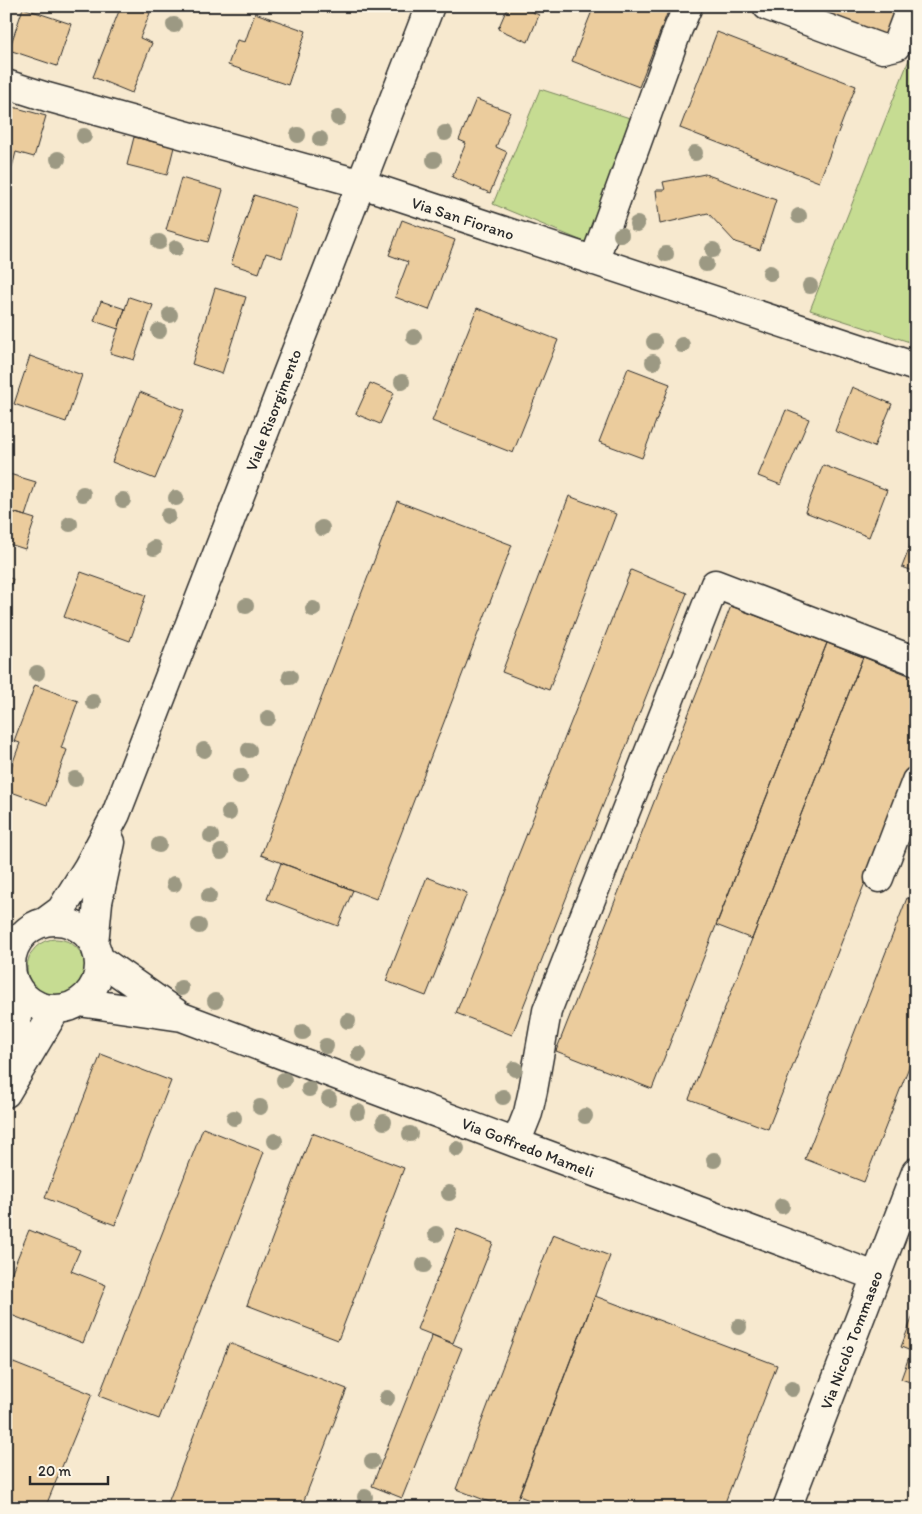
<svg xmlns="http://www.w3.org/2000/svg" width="922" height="1514" font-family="Itim,sans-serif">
	<rect width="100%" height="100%" fill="#f7e9cf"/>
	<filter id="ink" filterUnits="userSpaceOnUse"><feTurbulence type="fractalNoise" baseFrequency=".02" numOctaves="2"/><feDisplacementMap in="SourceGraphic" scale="10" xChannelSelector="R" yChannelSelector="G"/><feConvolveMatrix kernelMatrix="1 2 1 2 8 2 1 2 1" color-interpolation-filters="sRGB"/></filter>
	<g filter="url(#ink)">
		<path fill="#c6dc92" stroke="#78845e" d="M916,42V344L810,310Z
			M540,89L639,121L592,245L493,204Z
			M27 968a29 29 0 1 1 58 0a29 29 0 1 1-58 0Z"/>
		<path fill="#ebcc9d" stroke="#2b2b2b" d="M121,6H132L150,13L140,38L152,43L132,93L93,77Z
			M508,6H519L539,15L528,42L498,29Z
			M594,6H670L639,87L572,61Z
			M806,6H898L886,37Z
			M23,8L71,24L57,66L9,50Z
			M255,13L306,31L288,85L228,65L237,40L245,42Z
			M717,32L856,86L819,182L680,128Z
			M476,99L510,112L496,147L507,152L490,193L452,177L466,143L459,140Z
			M6,105L46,116L34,157L16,152L11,171L6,169Z
			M134,137L174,147L167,175L127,165Z
			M705,174L776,200L760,250L735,242L708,213L660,224L656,190H665L663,182Z
			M181,178L223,190L208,242L166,230Z
			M254,195L298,209L282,258L266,253L259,273L231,264Z
			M402,220L455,240L429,310L395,297L408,262L389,255Z
			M215,288L246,297L222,374L192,364Z
			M129,297L153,305L134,360L110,353Z
			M101,301L125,309L118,329L94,321Z
			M477,308L558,340L513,453L432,421Z
			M30,356L82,375L66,422L14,404Z
			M628,368L670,384L642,458L599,442Z
			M370,383L394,393L380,424L356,414Z
			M852,387L892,404L874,447L835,431Z
			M140,392L184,410L155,479L112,462Z
			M786,410L809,419L781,485L758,476Z
			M823,465L887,490L869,537L805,512Z
			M6,473L36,482L25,516L6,510Z
			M569,496L616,514L549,690L502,672Z
			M397,501L512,545L376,899L261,855Z
			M6,510L35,519L25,549L6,543Z
			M916,531V572L902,567Z
			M631,570L687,593L512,1035L456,1013Z
			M81,572L146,595L130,641L64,617Z
			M6,577L13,579L6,600Z
			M731,606L827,643L652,1089L556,1051Z
			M827,643L863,657L752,939L716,925Z
			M863,657L916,678V753L768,1129L689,1099Z
			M35,685L78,701L61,748L67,750L47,805L6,790V781L20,743L14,741Z
			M281,863L353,890L338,926L267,899Z
			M427,877L467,893L426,996L386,981Z
			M907,898L916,901V1049L864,1182L805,1159Z
			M101,1054L171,1081L115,1225L45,1198Z
			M203,1128L264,1152L159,1419L99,1396Z
			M312,1133L404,1168L338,1340L247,1305Z
			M457,1229L493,1243L453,1343L417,1329Z
			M29,1230L80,1250L71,1271L106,1285L83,1343L6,1313V1286Z
			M553,1234L610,1256L514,1508H505L456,1489Z
			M595,1296L777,1365L723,1508H550L519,1496Z
			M916,1308V1384L901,1379L911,1351L901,1347Z
			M432,1335L462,1348L402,1498L372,1486Z
			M229,1343L347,1389L301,1508H166Z
			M6,1360L92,1394L45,1508H10L6,1506Z"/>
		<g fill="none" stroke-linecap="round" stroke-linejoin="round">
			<defs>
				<path id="minor" d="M767,6L883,49L896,46L911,6
					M6,84L47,97L362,184L916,367
					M594,261L678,29L688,6
					M879,878L916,781
					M11 965a44 44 0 1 1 88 0a44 44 0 1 1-88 0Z
					M46,921L61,910L88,867L116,814L430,6
					M94,944L98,902L111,842
					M99,959L176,1013
					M79,1002L182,1017L516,1143L875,1276
					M7,1075L16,1035L18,991
					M6,1093L56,1009
					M516,1143L528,1113L533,1090L547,1011L715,584L916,661
					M787,1508L916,1172"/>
			</defs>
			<use href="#minor" stroke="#2b2b2b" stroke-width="31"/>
			<use href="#minor" stroke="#fcf5e5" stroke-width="28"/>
		</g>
		<g fill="#9c9983">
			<circle cx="174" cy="25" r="8"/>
			<circle cx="338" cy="118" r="8"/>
			<circle cx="445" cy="133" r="8"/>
			<circle cx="298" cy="135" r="8"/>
			<circle cx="84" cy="136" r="8"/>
			<circle cx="320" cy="139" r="8"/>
			<circle cx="695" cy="153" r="8"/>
			<circle cx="58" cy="159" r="8"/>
			<circle cx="434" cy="160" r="8"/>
			<circle cx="799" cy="216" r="8"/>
			<circle cx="637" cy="224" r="8"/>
			<circle cx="621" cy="235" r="8"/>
			<circle cx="159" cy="242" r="8"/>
			<circle cx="176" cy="248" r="8"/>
			<circle cx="713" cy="250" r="8"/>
			<circle cx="666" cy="254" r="8"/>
			<circle cx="706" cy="264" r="8"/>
			<circle cx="770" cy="273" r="8"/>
			<circle cx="810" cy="286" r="8"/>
			<circle cx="170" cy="315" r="8"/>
			<circle cx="159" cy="331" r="8"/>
			<circle cx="414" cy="337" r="8"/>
			<circle cx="654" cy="342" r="8"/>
			<circle cx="682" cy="345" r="8"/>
			<circle cx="653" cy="362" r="8"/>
			<circle cx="402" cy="382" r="8"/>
			<circle cx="83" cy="494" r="8"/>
			<circle cx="176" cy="498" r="8"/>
			<circle cx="123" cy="500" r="8"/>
			<circle cx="168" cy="516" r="8"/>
			<circle cx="70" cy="524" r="8"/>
			<circle cx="322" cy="528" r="8"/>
			<circle cx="154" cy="548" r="8"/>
			<circle cx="246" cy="606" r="8"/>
			<circle cx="313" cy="609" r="8"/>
			<circle cx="37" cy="673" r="8"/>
			<circle cx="290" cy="677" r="8"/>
			<circle cx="93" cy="702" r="8"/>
			<circle cx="268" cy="718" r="8"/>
			<circle cx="204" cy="750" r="8"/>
			<circle cx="249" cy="750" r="8"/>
			<circle cx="240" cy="776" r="8"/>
			<circle cx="75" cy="779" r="8"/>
			<circle cx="229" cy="813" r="8"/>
			<circle cx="211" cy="836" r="8"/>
			<circle cx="159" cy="845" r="8"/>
			<circle cx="221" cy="852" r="8"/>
			<circle cx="174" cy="884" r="8"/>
			<circle cx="209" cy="896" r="8"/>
			<circle cx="199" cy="926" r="8"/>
			<circle cx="181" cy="988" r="8"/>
			<circle cx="215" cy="1001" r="8"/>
			<circle cx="348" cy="1021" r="8"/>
			<circle cx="303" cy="1032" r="8"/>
			<circle cx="326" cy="1046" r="8"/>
			<circle cx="359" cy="1054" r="8"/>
			<circle cx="515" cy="1069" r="8"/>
			<circle cx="284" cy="1080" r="8"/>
			<circle cx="309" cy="1089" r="8"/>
			<circle cx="503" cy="1097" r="8"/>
			<circle cx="329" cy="1099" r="8"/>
			<circle cx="260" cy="1107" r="8"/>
			<circle cx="358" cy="1112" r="8"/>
			<circle cx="585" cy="1116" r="8"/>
			<circle cx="234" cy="1118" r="8"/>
			<circle cx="384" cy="1122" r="8"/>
			<circle cx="410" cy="1134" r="8"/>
			<circle cx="275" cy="1141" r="8"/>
			<circle cx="457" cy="1149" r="8"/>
			<circle cx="714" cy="1160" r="8"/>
			<circle cx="449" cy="1193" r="8"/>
			<circle cx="782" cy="1206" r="8"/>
			<circle cx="436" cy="1234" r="8"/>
			<circle cx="424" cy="1265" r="8"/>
			<circle cx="739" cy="1327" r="8"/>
			<circle cx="792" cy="1389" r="8"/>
			<circle cx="387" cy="1398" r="8"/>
			<circle cx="372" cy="1461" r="8"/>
			<circle cx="365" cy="1497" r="8"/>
		</g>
	</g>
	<g text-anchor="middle" stroke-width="4.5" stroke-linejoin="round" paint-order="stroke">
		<g font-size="16" fill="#2b2b2b" stroke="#fcf5e5">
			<text transform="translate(463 218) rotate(18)" y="6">Via San Fiorano</text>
			<text transform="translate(273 410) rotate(-69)" y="6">Viale Risorgimento</text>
			<text transform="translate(528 1147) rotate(21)" y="6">Via Goffredo Mameli</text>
			<text transform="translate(851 1340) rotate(-69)" y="6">Via Nicolò Tommaseo</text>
		</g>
	</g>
	<rect width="922" height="1514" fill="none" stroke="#fcf5e5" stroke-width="25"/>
	<rect x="12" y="12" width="897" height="1489" fill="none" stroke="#2b2b2b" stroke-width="2" filter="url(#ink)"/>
	<path d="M30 1476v8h78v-8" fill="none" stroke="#2b2b2b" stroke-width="2.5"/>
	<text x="38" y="1476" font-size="15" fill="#2b2b2b" stroke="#fcf5e5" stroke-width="4" paint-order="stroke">20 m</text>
</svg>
